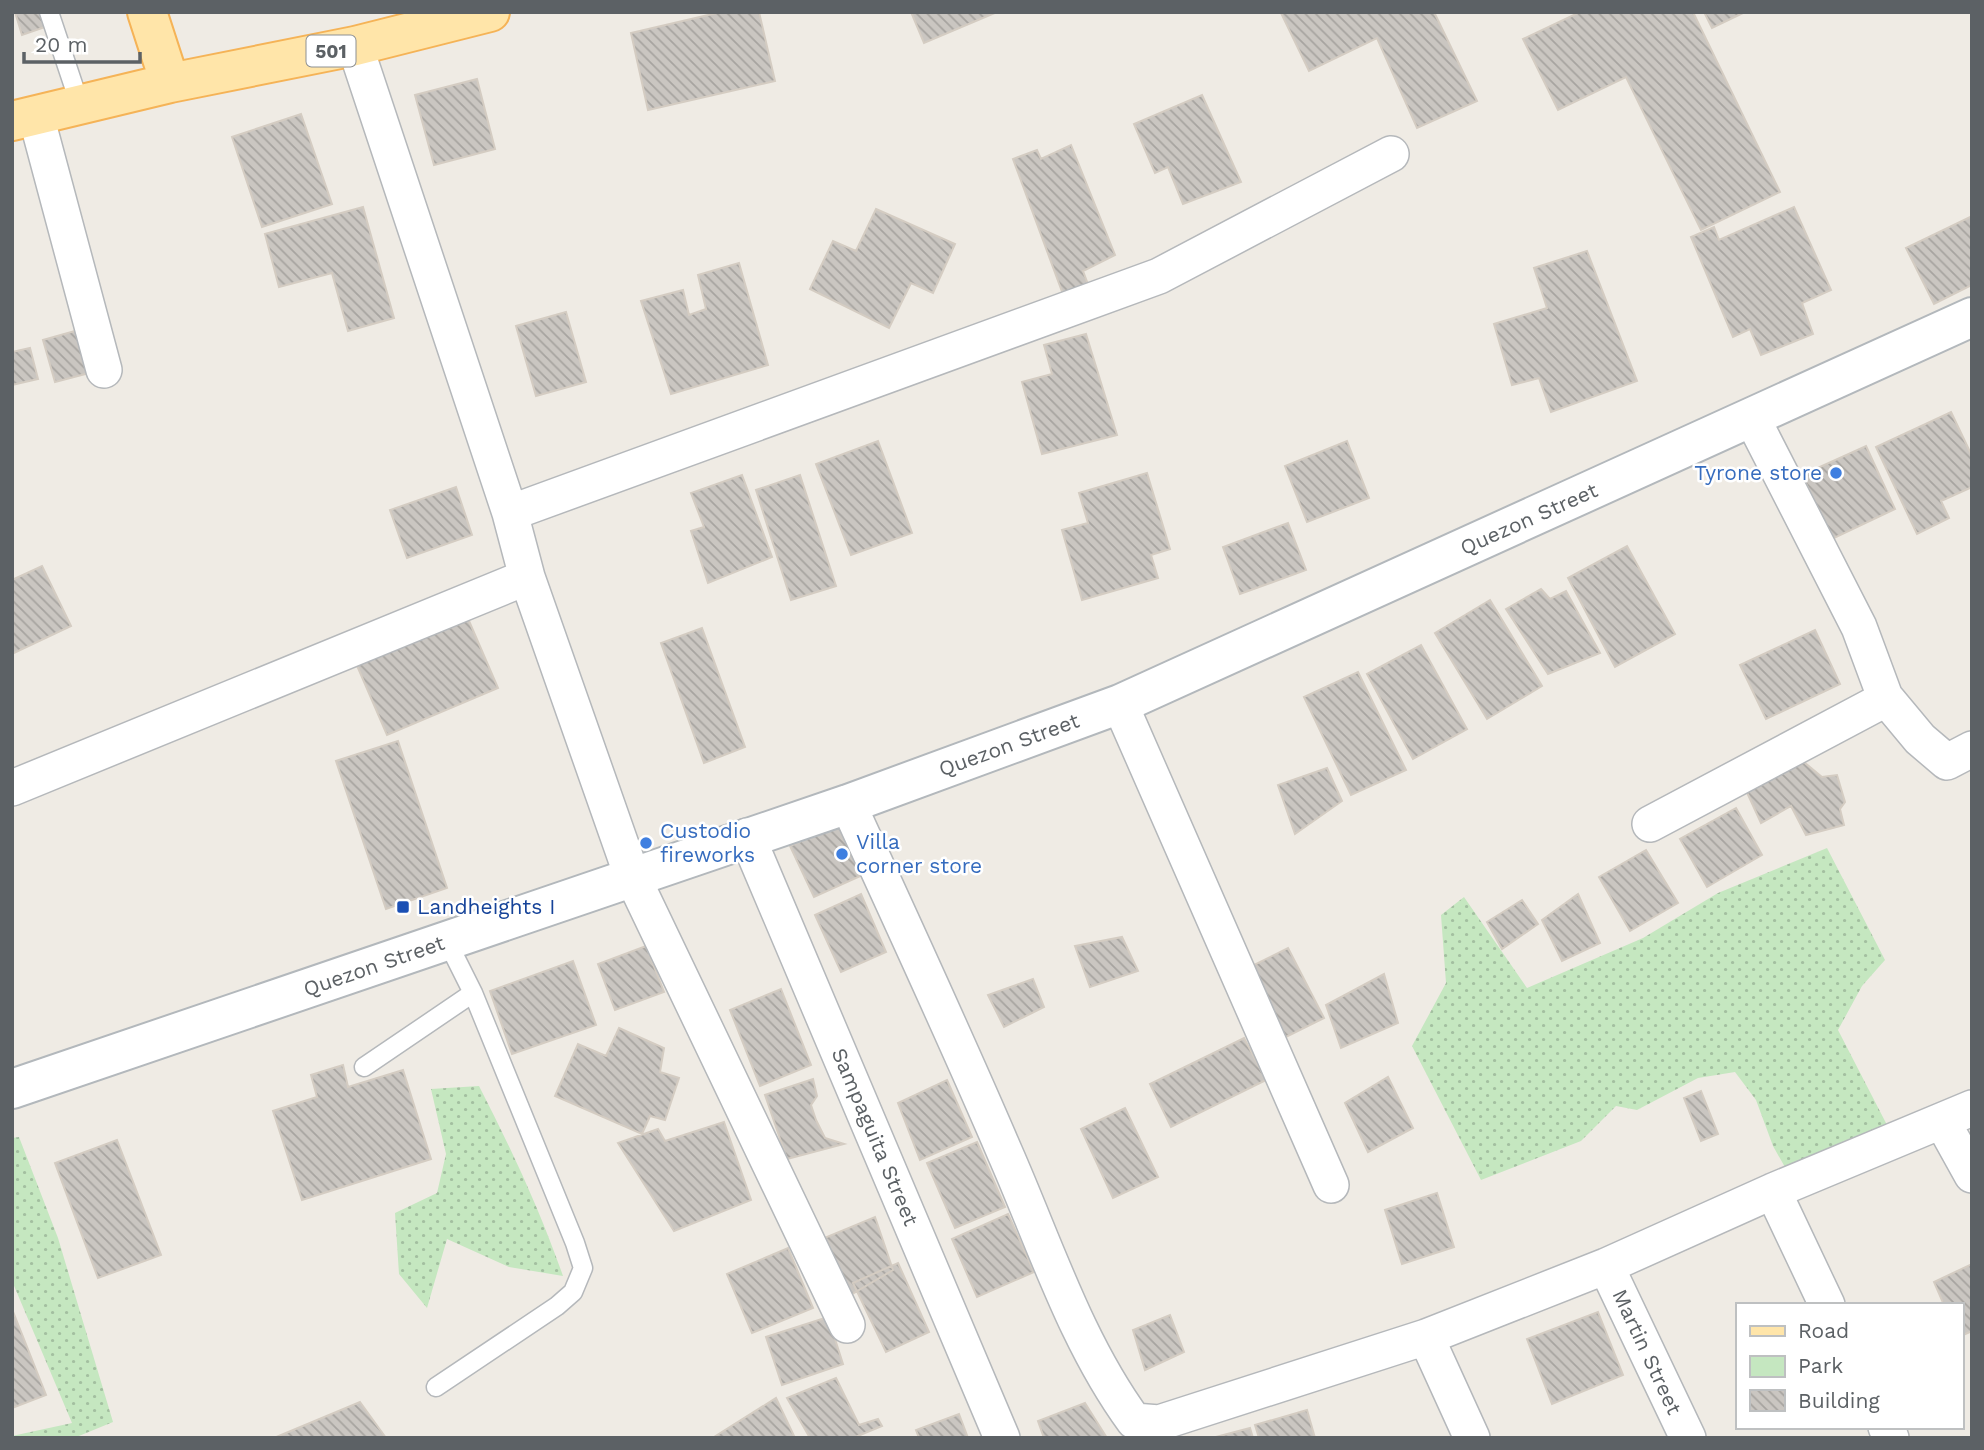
<svg xmlns="http://www.w3.org/2000/svg" width="1984" height="1450" font-family="'Work Sans',sans-serif">
	<defs>
		<pattern id="green-dots" width="8" height="8" patternUnits="userSpaceOnUse" patternTransform="scale(1.75)"><rect width="8" height="8" fill="#c5e7c0"/><path d="M2 2h.1M6 6h.1" fill="none" stroke="#a3bfa0" stroke-width="1.8" stroke-linecap="round"/></pattern>
		<pattern id="building-back-hatch" width="6" height="6" patternUnits="userSpaceOnUse" patternTransform="scale(1.75)"><rect width="6" height="6" fill="#cac6c1"/><path d="M-1 5l2 2M0 0l6 6M5-1l2 2" fill="none" stroke="#a7a4a0"/></pattern>
	</defs>
	<rect width="100%" height="100%" fill="#efebe4"/>
	<path fill="url(#green-dots)" d="M1827,848L1885,960L1862,986L1838,1030L1887,1125L1786,1169L1773,1146L1756,1100L1735,1072L1698,1078L1637,1110L1616,1106L1581,1141L1481,1180L1412,1046L1446,983L1441,915L1464,897L1527,988L1643,938L1718,893Z
		M479,1086C511,1148 540,1210 563,1276L509,1267L447,1239L427,1308L399,1274L395,1213L437,1193L446,1154L431,1089Z
		M19,1137L58,1238L113,1422L74,1438H12V1436L72,1423L12,1281V1138Z"/>
	<path fill="url(#building-back-hatch)" stroke="#d4ccc2" stroke-width="2" d="M15,12H46L51,25L22,35Z
		M721,12H759L775,81L648,110L631,33Z
		M911,12H997L924,43Z
		M1434,12L1477,101L1417,128L1377,38L1309,71L1281,13Z
		M1580,12H1693L1780,192L1701,230L1626,77L1558,110L1523,39Z
		M1704,12H1745L1712,28Z
		M477,79L495,149L434,165L415,95Z
		M1202,95L1241,182L1183,204L1168,167L1155,173L1134,124Z
		M301,114L332,204L262,227L232,137Z
		M1071,145L1115,255L1083,271L1089,287L1064,297L1013,159L1037,150L1041,159Z
		M363,207L394,318L348,331L332,273L279,287L265,234Z
		M1794,207L1831,290L1802,303L1813,334L1761,355L1750,329L1733,337L1691,237L1714,227L1719,240Z
		M876,209L955,244L933,293L911,283L889,328L810,289L833,241L856,251Z
		M1972,216V285L1934,304L1906,248Z
		M1587,251L1637,381L1551,412L1539,378L1512,385L1494,324L1547,308L1534,268Z
		M739,263L768,365L671,394L641,301L683,290L689,315L706,309L698,275Z
		M566,312L586,382L536,396L516,326Z
		M82,329L93,372L55,382L43,340Z
		M1086,334L1117,435L1042,454L1022,382L1052,374L1044,345Z
		M30,348L38,379L12,385V352Z
		M1951,412L1972,456V487L1941,501L1949,518L1917,534L1876,447Z
		M878,441L912,533L851,555L816,464Z
		M1347,441L1369,498L1307,522L1285,466Z
		M1866,446L1895,509L1832,539L1802,475Z
		M1147,473L1170,549L1151,555L1158,578L1082,600L1062,530L1088,523L1079,493Z
		M742,475L772,557L708,583L691,531L704,527L691,493Z
		M800,475L836,586L791,600L756,490Z
		M456,487L472,535L407,558L390,510Z
		M1288,523L1306,570L1240,594L1223,547Z
		M1627,546L1675,634L1615,667L1568,578Z
		M42,566L71,626L12,654V580Z
		M1541,589L1550,599L1566,591L1600,653L1548,674L1506,609Z
		M1490,600L1542,686L1487,719L1435,633Z
		M466,614L498,688L387,735L355,661Z
		M702,628L745,747L704,763L661,643Z
		M1815,630L1840,684L1766,719L1740,665Z
		M1421,645L1467,729L1413,759L1367,674Z
		M1358,672L1406,770L1351,795L1304,697Z
		M398,741L447,888L386,909L336,761Z
		M1799,758L1822,777L1837,775L1845,802L1840,809L1844,825L1806,835L1791,806L1761,823L1744,786Z
		M1327,768L1342,801L1295,834L1278,785Z
		M1736,808L1762,855L1707,887L1680,839Z
		M844,822L867,873L814,897L790,846Z
		M1646,850L1678,903L1630,931L1599,877Z
		M861,894L886,952L841,972L815,915Z
		M1578,894L1600,943L1562,961L1542,920Z
		M1522,900L1538,924L1502,949L1487,922Z
		M1122,937L1138,971L1090,987L1075,946Z
		M646,946L664,992L615,1010L598,964Z
		M1288,948L1324,1018L1282,1039L1246,969Z
		M573,961L596,1025L512,1054L490,991Z
		M1384,974L1398,1023L1341,1048L1326,1005Z
		M1033,979L1044,1007L1004,1027L988,995Z
		M781,989L811,1065L760,1086L730,1010Z
		M619,1028L664,1048L660,1072L679,1078L665,1120L650,1116L642,1134L555,1096L578,1044L606,1056Z
		M1244,1038L1266,1080L1171,1127L1150,1084Z
		M343,1065L348,1087L403,1070L431,1159L302,1200L273,1111L317,1097L311,1075Z
		M1388,1077L1413,1128L1368,1152L1345,1103Z
		M813,1079L817,1096L811,1105L816,1120L825,1138L844,1144L787,1159L765,1095Z
		M947,1080L972,1137L920,1160L898,1103Z
		M1701,1091L1718,1134L1701,1141L1684,1098Z
		M1125,1108L1158,1177L1113,1198L1081,1129Z
		M724,1122L751,1200L674,1231L618,1143L658,1129L665,1141Z
		M117,1140L161,1255L98,1278L55,1163Z
		M977,1142L1005,1207L955,1228L927,1163Z
		M1437,1193L1454,1247L1402,1264L1385,1210Z
		M1008,1214L1034,1272L977,1297L952,1239Z
		M875,1217L893,1270L847,1297L822,1239Z
		M788,1248L813,1308L752,1333L727,1274Z
		M898,1263L929,1332L886,1352L853,1283Z
		M1972,1264V1331L1961,1336V1305H1944L1934,1282Z
		M12,1309L46,1395L12,1408Z
		M1598,1312L1623,1375L1552,1404L1527,1339Z
		M1170,1315L1184,1352L1145,1370L1133,1330Z
		M828,1317L843,1364L782,1385L766,1337Z
		M836,1378L859,1425L878,1419L882,1426L853,1438H810L787,1398Z
		M776,1398L795,1438H714V1437Z
		M360,1402L386,1438H274Z
		M1085,1403L1107,1438H1044L1038,1421Z
		M1307,1410L1315,1438H1259L1255,1425Z
		M959,1414L968,1438H919L916,1430Z
		M1250,1428L1253,1438H1212Z"/>
	<g fill="none" stroke-linecap="round" stroke-linejoin="round">
		<defs>
			<path id="lane" d="M49,12L80,105
				M364,1067L473,993
				M436,1387L557,1306L573,1292L583,1268L575,1243L473,993L447,941"/>
			<path id="street" d="M355,46L510,513L527,577L632,876L847,1325
				M36,116L104,370
				M510,513L1159,276L1391,154
				M1885,697L1920,739L1947,762L1972,749
				M1120,704L1331,1185
				M12,788L527,577
				M848,804C901,920 955,1036 1005,1153C1045,1244 1076,1342 1134,1421L1159,1423L1426,1337L1606,1266L1773,1191L1972,1108
				M1650,824L1876,704L1885,697L1859,627L1752,418
				M747,836L1002,1438
				M1942,1121L1972,1175
				M1773,1191L1827,1305
				M1606,1266L1688,1438
				M1426,1337L1472,1438
				M1886,1427L1891,1438"/>
			<path id="secondary" d="M12,1089L848,804L1120,704L1972,317"/>
			<path id="primary" d="M147,12L170,83
				M12,121L170,83L355,46L490,12"/>
		</defs>
		<use href="#lane" stroke="#b5b8bb" stroke-width="21"/>
		<use href="#street" stroke="#b5b8bb" stroke-width="38"/>
		<use href="#secondary" stroke="#b3b8bc" stroke-width="42"/>
		<use href="#primary" stroke="#f5b357" stroke-width="42"/>
		<use href="#lane" stroke="#fff" stroke-width="18"/>
		<use href="#street" stroke="#fff" stroke-width="35"/>
		<use href="#secondary" stroke="#fff" stroke-width="38"/>
		<use href="#primary" stroke="#ffe5a9" stroke-width="38"/>
	</g>
	<g fill="#3f7fe0" stroke="#fff" stroke-width="2.5">
		<circle cx="1836" cy="473" r="7"/>
		<circle cx="646" cy="843" r="7"/>
		<circle cx="842" cy="854" r="7"/>
	</g>
	<rect fill="#1a4fb4" stroke="#fff" stroke-width="2.5" x="396" y="900" width="14" height="14" rx="3.5"/>
	<g text-anchor="middle" stroke-width="5" stroke-linejoin="round" paint-order="stroke">
		<rect fill="#fff" stroke="#8d9093" stroke-width="2" x="306.5" y="35.5" width="49" height="31" rx="5"/>
		<g font-size="19" font-weight="bold" fill="#5c6165">
			<text x="331" y="58">501</text>
		</g>
		<g font-size="21" fill="#366cbe" stroke="#fff" text-anchor="start">
			<text x="1822" y="480" text-anchor="end">Tyrone store</text>
			<text x="660" y="838">Custodio<tspan x="660" dy="24">fireworks</tspan></text>
			<text x="856" y="849">Villa<tspan x="856" dy="24">corner store</tspan></text>
		</g>
		<g font-size="21" fill="#5c6165" stroke="#fff">
			<text transform="translate(1529 519) rotate(-24)" y="7">Quezon Street</text>
			<text transform="translate(1009 745) rotate(-20)" y="7">Quezon Street</text>
			<text transform="translate(374 966) rotate(-19)" y="7">Quezon Street</text>
			<text transform="translate(875 1137) rotate(67)" y="7">Sampaguita Street</text>
			<text transform="translate(1647 1352) rotate(65)" y="7">Martin Street</text>
		</g>
		<g font-size="21" fill="#164399" stroke="#fff" text-anchor="start">
			<text x="417" y="914">Landheights I</text>
		</g>
	</g>
	<rect width="1984" height="1450" fill="none" stroke="#5c6165" stroke-width="28"/>
	<rect x="1736" y="1303" width="228" height="126" fill="#ffffff" stroke="#bec0c1" stroke-width="2"/>
	<rect x="1750" y="1326" width="35" height="10" fill="#ffe5a9" stroke="#bec0c1" stroke-width="2"/>
	<text x="1798" y="1338" font-size="21" fill="#5c6165">Road</text>
	<rect x="1750" y="1356" width="35" height="21" fill="#c5e7c0" stroke="#bec0c1" stroke-width="2"/>
	<text x="1798" y="1373" font-size="21" fill="#5c6165">Park</text>
	<rect x="1750" y="1390" width="35" height="21" fill="url(#building-back-hatch)" stroke="#bec0c1" stroke-width="2"/>
	<text x="1798" y="1408" font-size="21" fill="#5c6165">Building</text>
	<path d="M24 52v10h116v-10" fill="none" stroke="#5c6165" stroke-width="3.5"/>
	<text x="35" y="52" font-size="21" fill="#5c6165" stroke="#ffffff" stroke-width="5" paint-order="stroke">20 m</text>
</svg>
